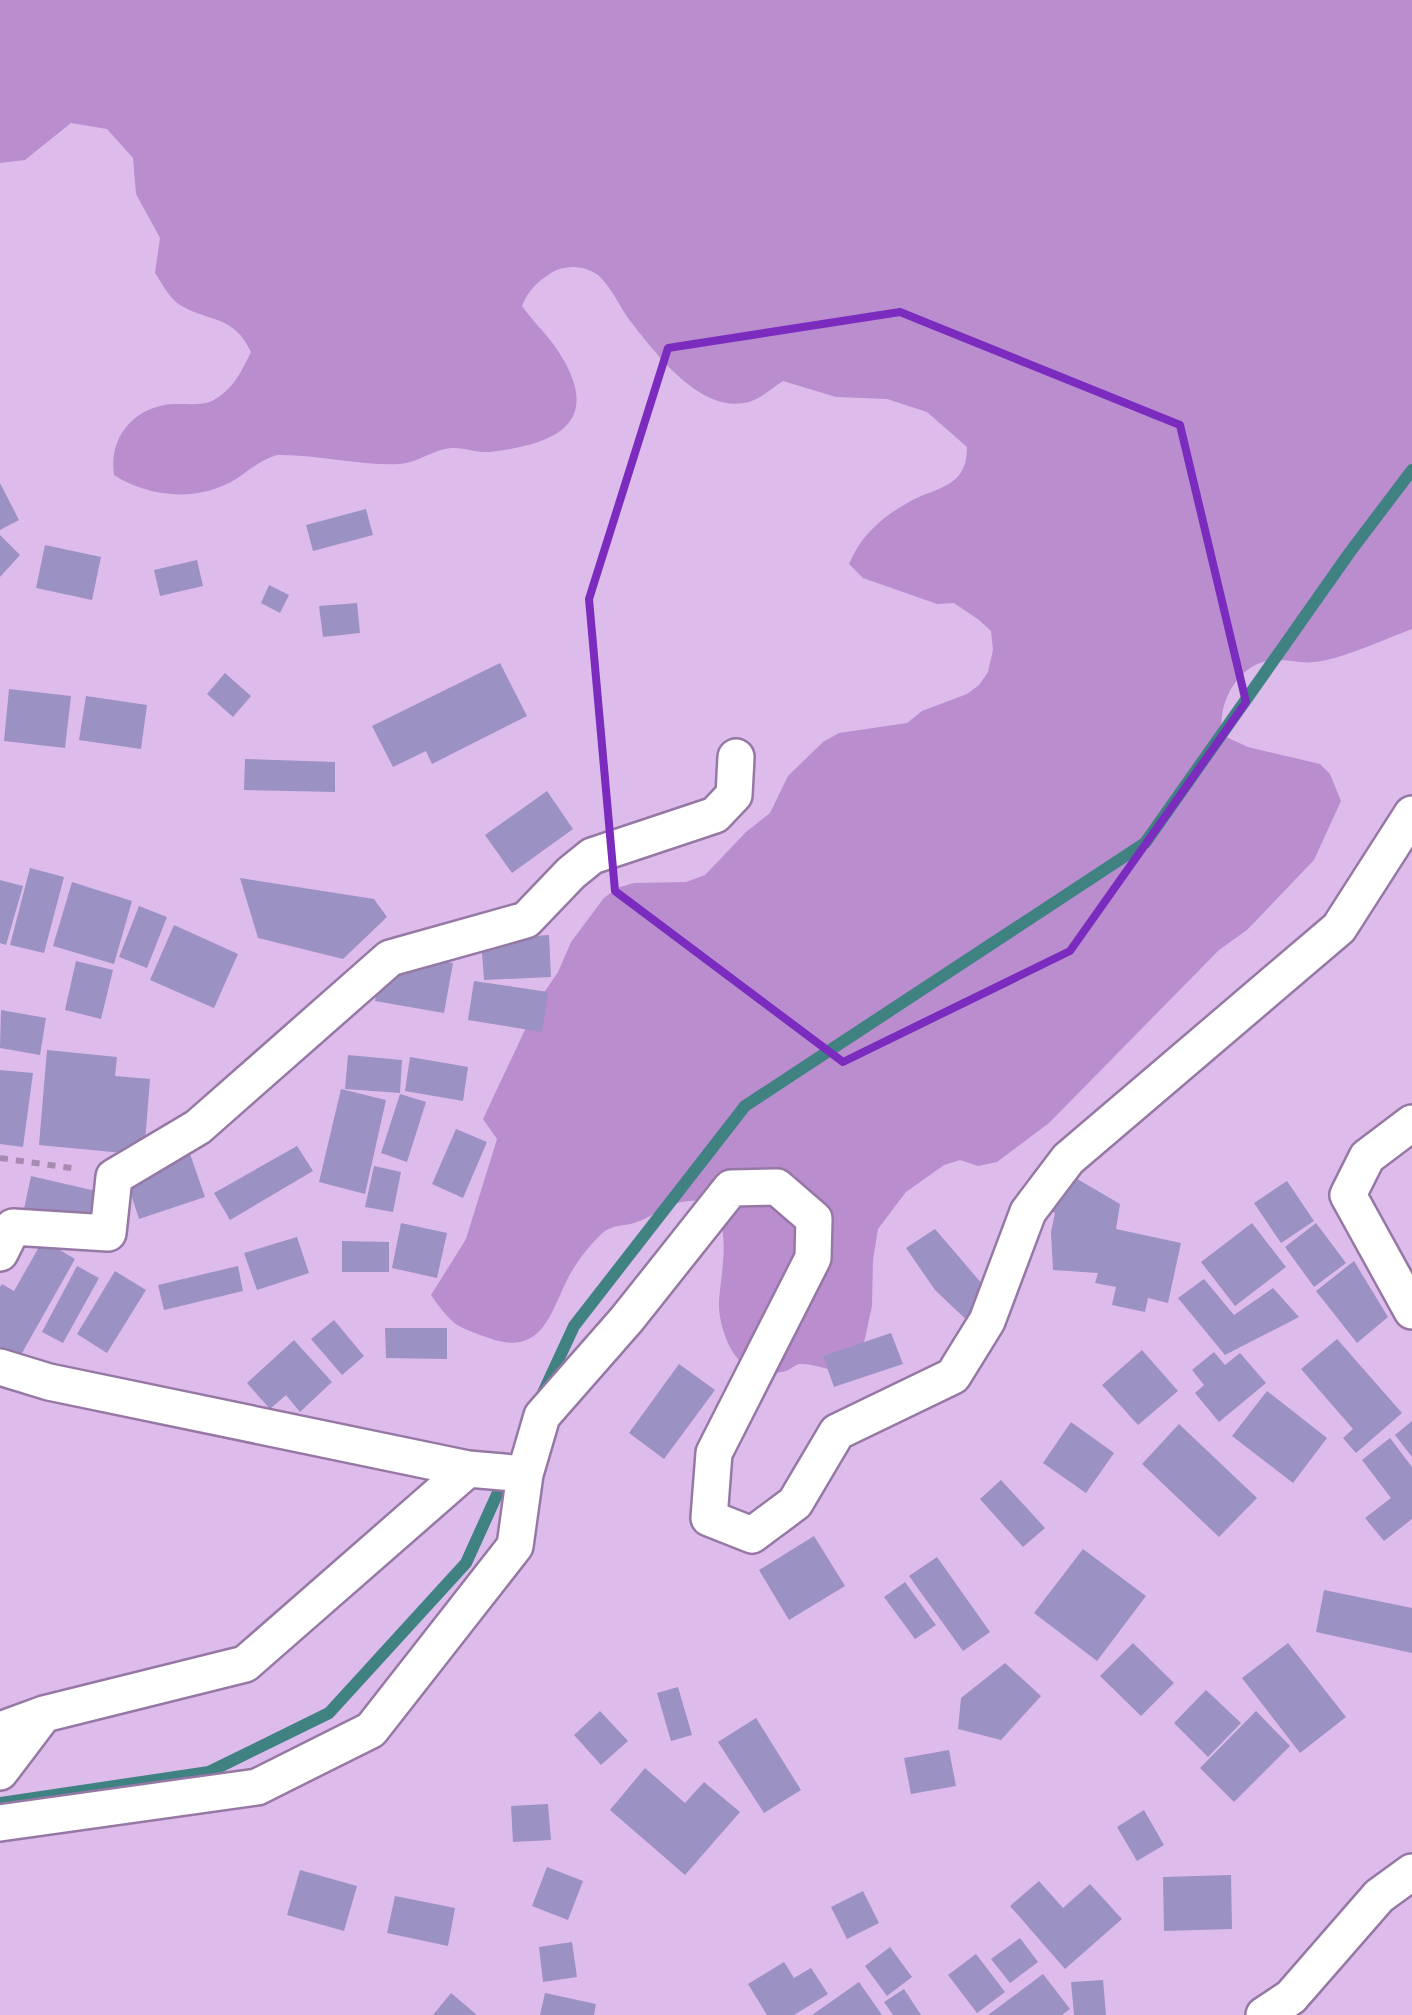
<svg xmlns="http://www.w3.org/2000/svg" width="1412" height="2015" font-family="Barlow,sans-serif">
	<rect width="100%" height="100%" fill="#ddbcec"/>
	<path fill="#ba8dcf" d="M0,0H1412V629C1385,639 1340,660 1314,662C1301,664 1287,659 1274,660C1238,662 1217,703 1222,735L1248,747L1320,764L1330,774L1341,801L1314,860L1247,930L1219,950L1049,1123L997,1162L978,1166L960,1160L944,1165L906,1192L878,1229L873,1260L872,1306L862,1352L837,1371C826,1369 810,1363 799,1364C795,1365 791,1369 786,1371C777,1374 757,1373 749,1368C729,1358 718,1322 719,1302C720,1275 740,1195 689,1201C665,1203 654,1217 634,1223C624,1226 614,1225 605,1231C595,1239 582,1255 575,1266C552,1300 549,1360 489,1338C455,1326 453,1326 431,1295L466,1239L497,1139L483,1119L539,1000L558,972L571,942L604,898L617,888L634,883L686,882L705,875L746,832L770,813L788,776L823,742L839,733L907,723L922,711L967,694L979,685L988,672L993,650L991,631L979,620L954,603L937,604L863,578L849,564C861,535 882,517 909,502C938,486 967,488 967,447L927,412L887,399L836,397L783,381C771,389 758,401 744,403C699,411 656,354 631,322C620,308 613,290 601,278C588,265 566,264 551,273C538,281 527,292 522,306C534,323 550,337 560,354C605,426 551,445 489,452C476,453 464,447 451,448C434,449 417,463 400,464C359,466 317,454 277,455C260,460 250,470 236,479C199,502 149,498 114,475C109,441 129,412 164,405C179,402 200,407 212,401C233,390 241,372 251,352C233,314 210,323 180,305C169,298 162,283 155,273L160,238L136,194L133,158L107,129L71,123L25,160L0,163Z"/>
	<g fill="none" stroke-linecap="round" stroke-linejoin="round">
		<path stroke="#408282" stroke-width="12" d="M542,1395L574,1326L745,1106L1145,843L1350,552L1412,470
			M0,1803L209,1772L329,1713L466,1563L505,1477"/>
	</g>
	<path fill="#9c91c3" d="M0,483L19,520L0,530Z
		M366,509L373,535L313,551L306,525Z
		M0,535L20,555L0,577Z
		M45,545L101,557L92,600L36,588Z
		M197,560L203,586L160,596L154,570Z
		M269,585L289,595L280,613L261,603Z
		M357,603L360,633L323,637L319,606Z
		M500,663L527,716L432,764L426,751L393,767L372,726Z
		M225,673L251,696L233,717L207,694Z
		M9,689L71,696L65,748L4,741Z
		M86,696L147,705L141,749L79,740Z
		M245,759L335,762V792L244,790Z
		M547,791L573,829L512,873L485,835Z
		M30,868L64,877L44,953L10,945Z
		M240,878L374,899L387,917L343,959L258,938Z
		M0,880L23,886L6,945L0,943Z
		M72,882L132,901L114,964L53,946Z
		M139,906L167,917L147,968L119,957Z
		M174,925L238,954L214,1008L150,980Z
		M549,935L551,977L484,980L481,939Z
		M425,958L453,963L444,1013L375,1001L380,972Z
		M76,961L113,970L101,1019L65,1010Z
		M474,981L548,992L542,1032L468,1020Z
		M1,1010L46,1018L40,1055L0,1048Z
		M47,1050L117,1057L115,1076L150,1079L144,1155L39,1145Z
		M348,1055L402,1060L400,1093L345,1089Z
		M410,1057L468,1067L463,1101L405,1091Z
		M0,1070L33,1073L23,1147L0,1144Z
		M341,1089L386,1100L365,1194L319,1182Z
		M400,1094L426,1102L407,1162L381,1153Z
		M456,1129L487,1142L463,1198L432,1184Z
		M297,1146L313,1171L230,1220L214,1193Z
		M189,1151L205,1197L139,1219L124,1172Z
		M374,1166L401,1172L393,1212L365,1207Z
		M1067,1173L1120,1204L1116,1229L1181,1243L1168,1303L1148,1298L1145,1312L1112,1305L1116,1287L1095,1283L1098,1273L1053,1270L1051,1232L1055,1213L1041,1203Z
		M31,1176L96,1191L89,1224L24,1209Z
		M1287,1181L1314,1221L1281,1243L1254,1203Z
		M401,1223L447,1233L437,1278L392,1268Z
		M1252,1223L1286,1267L1235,1306L1201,1262Z
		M1316,1223L1346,1263L1314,1287L1285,1247Z
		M935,1229L989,1292L973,1326L935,1290L906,1248Z
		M297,1237L309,1273L257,1290L244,1253Z
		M43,1240L75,1259L17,1362L0,1352V1287L2,1284L14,1291Z
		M342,1241L389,1242V1272H342Z
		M1354,1261L1388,1317L1357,1343L1316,1291Z
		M77,1266L99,1278L63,1343L42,1332Z
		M238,1266L243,1291L164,1310L158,1285Z
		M115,1271L146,1290L107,1353L77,1334Z
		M1204,1279L1234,1315L1273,1288L1299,1317L1225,1355L1178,1298Z
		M334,1320L364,1356L342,1375L311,1339Z
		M385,1328H447V1359L386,1358Z
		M891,1333L903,1364L834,1387L823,1356Z
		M1337,1339L1402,1413L1356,1453L1343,1438L1353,1429L1301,1369Z
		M294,1340L332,1382L300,1412L286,1395L270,1409L247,1383Z
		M1142,1350L1178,1391L1138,1425L1102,1385Z
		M1214,1352L1225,1365L1240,1353L1266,1383L1219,1422L1195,1393L1204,1385L1192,1370Z
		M679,1364L715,1390L664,1459L629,1433Z
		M1267,1391L1327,1438L1293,1483L1232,1436Z
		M1412,1421V1457L1395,1435Z
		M1071,1422L1114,1453L1086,1493L1043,1463Z
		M1179,1424L1257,1498L1219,1537L1142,1464Z
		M1390,1438L1412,1467V1519L1384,1541L1365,1518L1391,1498L1362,1460Z
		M1001,1480L1045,1528L1023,1547L980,1499Z
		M814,1536L845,1586L789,1620L759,1570Z
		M1083,1549L1146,1596L1097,1661L1034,1613Z
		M937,1557L990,1632L963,1651L909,1576Z
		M905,1582L936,1625L915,1639L884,1597Z
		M1324,1590L1412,1608V1653L1316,1632Z
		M1133,1643L1174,1683L1141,1716L1100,1676Z
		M1288,1643L1346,1717L1300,1753L1242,1678Z
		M1005,1663L1041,1696L1001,1740L958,1729L961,1698Z
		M678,1687L692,1735L671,1741L657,1693Z
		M1206,1690L1241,1723L1208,1757L1174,1723Z
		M600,1711L628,1741L601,1765L574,1735Z
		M1256,1711L1290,1746L1234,1802L1200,1768Z
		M756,1718L801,1790L764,1813L718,1742Z
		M949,1750L956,1786L911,1794L904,1758Z
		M645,1768L685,1803L704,1782L740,1812L685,1875L610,1810Z
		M548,1804L551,1840L513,1842L511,1806Z
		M1144,1810L1164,1845L1137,1861L1117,1827Z
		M547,1867L583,1881L568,1920L532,1906Z
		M300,1870L357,1886L344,1931L287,1915Z
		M1231,1875L1232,1929L1164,1931L1163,1877Z
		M1039,1881L1063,1908L1090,1884L1122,1919L1065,1969L1010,1906Z
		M863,1891L879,1923L847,1939L831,1907Z
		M395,1896L455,1908L448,1946L387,1933Z
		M1020,1938L1038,1962L1010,1983L991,1959Z
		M572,1942L577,1977L543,1982L539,1947Z
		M890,1947L912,1977L887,1996L865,1966Z
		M976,1954L1005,1992L977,2013L948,1975Z
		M784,1962L794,1978L811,1968L828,1994L794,2015H767L748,1984Z
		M1043,1974L1070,2009L1062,2015H988Z
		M1103,1980L1106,2015H1074L1071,1982Z
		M859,1982L882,2015H812Z
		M904,1989L921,2015H893L884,2002Z
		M451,1993L477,2015H433Z
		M545,1993L596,2004L594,2015H540Z"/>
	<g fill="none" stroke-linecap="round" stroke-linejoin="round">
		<defs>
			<path id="street" d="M1412,1123L1367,1157L1348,1195L1412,1311
				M0,1253L13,1227L108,1233L114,1177L198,1127L390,958L526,920L571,873L592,856L715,815L734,795L736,757
				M0,1367L49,1382L468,1469L525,1474
				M0,1730L44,1714L245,1664L468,1469
				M0,1772L44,1714
				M0,1823L257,1787L371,1730L515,1546L525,1474L542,1416L627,1319L731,1188L777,1187L814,1219L813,1258L714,1453L709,1518L752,1535L795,1503L837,1432L953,1376L987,1321L1028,1212L1068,1159L1339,928L1412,814
				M1264,2015L1291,1997L1379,1896L1412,1872"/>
		</defs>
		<use href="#street" stroke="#9678a5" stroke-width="40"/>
		<path stroke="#a68bb1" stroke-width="6" stroke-dasharray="8 8" stroke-linecap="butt" d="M0,1158L78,1169"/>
		<use href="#street" stroke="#fff" stroke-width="35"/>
	</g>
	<path fill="none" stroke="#7b2cbf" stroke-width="8" stroke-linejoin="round" d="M900,312L1180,425L1246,702L1070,951L843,1062L615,891L589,599L668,348Z"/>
</svg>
